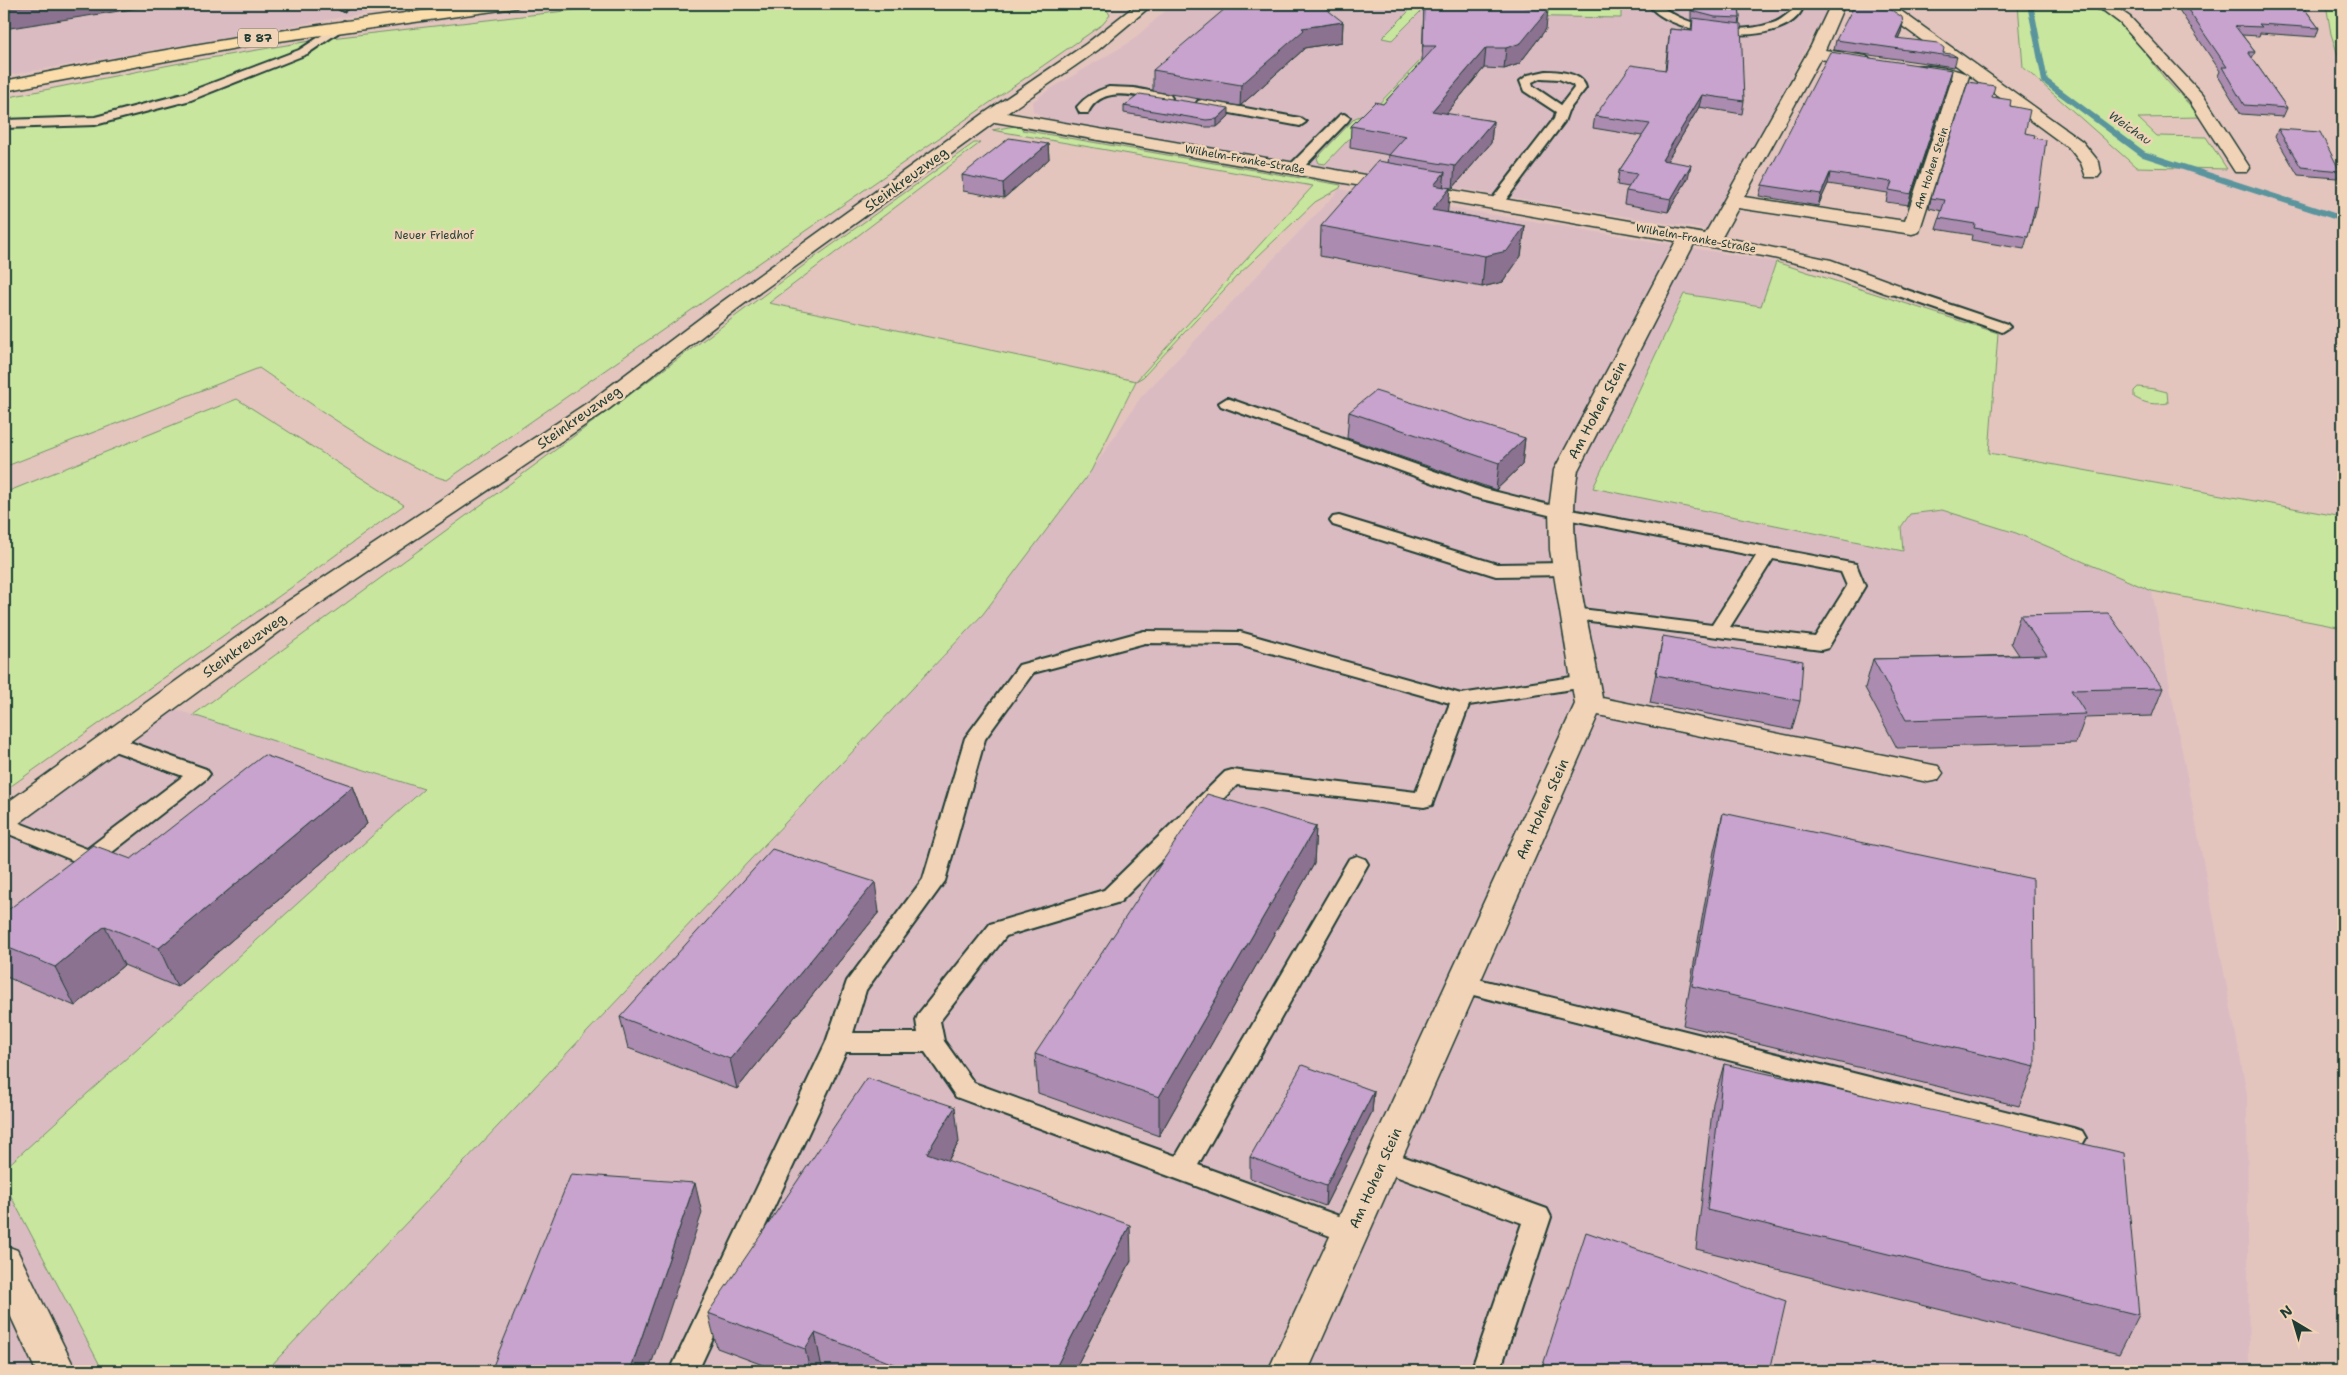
<svg xmlns="http://www.w3.org/2000/svg" width="2347" height="1375" font-family="'Shantell Sans',sans-serif">
	<rect width="100%" height="100%" fill="#e4c5be"/>
	<filter id="ink" filterUnits="userSpaceOnUse"><feTurbulence type="fractalNoise" baseFrequency=".02" numOctaves="2"/><feDisplacementMap in="SourceGraphic" scale="10" xChannelSelector="R" yChannelSelector="G"/><feConvolveMatrix kernelMatrix="1 2 1 2 8 2 1 2 1" color-interpolation-filters="sRGB"/></filter>
	<g filter="url(#ink)">
		<path fill="#dbbbc2" d="M4,4H454L361,14L4,76Z
			M1173,4H1830L1708,230L1050,121L1033,111L1032,102L1047,91L1130,42Z
			M1340,189L1776,262L1761,306L1684,294L1593,488L1903,551L1901,527L1910,514L1942,509L2016,533L2152,591L2247,1093L2249,1371H266L983,614L1091,471L1141,397Z
			M162,705L424,789L4,1169V819Z
			M4,1183L103,1371H4Z"/>
		<path fill="#c8e69e" stroke="#749269" d="M626,4H1098L1105,7L1110,15L1103,24L447,480C428,475 412,465 395,456C347,430 303,398 259,368L4,467V98L175,64L322,39Z
			M1198,4H1428L1392,40L1382,38L1414,6L1410,4Z
			M1459,4H1621V18L1503,16L1367,120L1325,164L1319,163L1317,158L1355,118L1371,112L1467,12Z
			M2018,4H2086C2121,13 2144,53 2166,80C2177,92 2189,104 2201,117L2138,118L2157,136L2206,137L2227,169L2136,167L2023,67Z
			M2326,4H2343V70L2331,34Z
			M1015,126L1025,127L1022,130L1341,185L1340,188L1315,202L1236,277L1143,377L1136,381L1091,471L983,614L266,1371H103L4,1183V1169L424,789L193,715L500,491L807,263L974,143H980L769,303L1136,381L1313,186L992,130Z
			M1776,262L1998,333L1989,453L2343,517V628L2152,591L2016,533L1942,510L1910,514L1901,527L1903,551L1593,488L1684,294L1761,306Z
			M2138,387L2155,389L2167,392L2168,403C2155,405 2145,404 2134,397V391Z
			M237,399L404,505L292,587L4,791V493Z"/>
		<g fill="none" stroke-linecap="round" stroke-linejoin="round">
			<path stroke="#5a949c" stroke-width="6" d="M2030,4L2045,81L2143,154L2343,219"/>
			<defs>
				<path id="service" d="M342,4H353L343,11L338,8Z
					M1648,4H1659C1687,29 1737,35 1773,23C1780,21 1786,15 1792,11L1794,4H1804C1793,51 1670,38 1648,4Z
					M344,21L350,24L348,26L307,54L191,100L95,125L4,128V120L95,117L183,94L299,50Z
					M1546,71C1559,71 1583,73 1586,88L1568,111L1564,122L1502,205H1492L1490,202L1492,199L1554,119L1556,112L1524,91L1520,81L1528,75ZM1541,78L1559,79L1573,85L1574,88L1561,105L1533,86L1532,82Z
					M1109,87L1134,88L1170,95L1172,98L1166,102C1140,97 1102,83 1088,113H1080L1077,107C1086,96 1096,91 1109,87Z
					M1202,100L1300,118L1306,122L1300,126L1198,107L1196,104L1198,101Z
					M1344,114L1350,118L1348,121L1301,170H1291L1289,167L1291,164L1340,115Z
					M1892,285L2007,324L2010,327L2002,332L1997,330L1887,292L1885,289L1887,286Z
					M1227,398L1485,489L1561,508L1856,564L1865,586L1828,648L1821,650L1566,618L1563,614L1566,610L1573,608L1712,625L1756,556L1561,518L1473,497L1221,406L1219,403ZM1773,559L1841,572L1847,586L1815,637L1730,627Z
					M1339,516L1497,564L1564,563L1571,565L1573,569L1571,573L1564,575L1496,576L1333,525L1330,521L1333,517Z
					M1144,631L1240,632L1461,694L1585,675L1592,677L1595,681L1592,685L1585,687L1469,705L1432,805L1424,807L1237,785L1120,902L1006,936L940,1021L944,1041L974,1083L1176,1156L1349,859L1357,856L1365,859L1368,864L1198,1165L1361,1224L1365,1232L1361,1240L1351,1243L1341,1240L956,1097L925,1052H846L698,1371H670L826,1042L847,981L923,879L965,738L1019,665ZM1145,643L1239,644L1450,703L1416,792L1232,770L1225,772L1104,890L990,924L919,1013L916,1020L918,1033H853L866,990L945,881L985,739L1033,673Z
					M110,735L206,769L210,774L206,779L97,864L89,867L4,832V817L87,849L183,776L103,747L100,742L103,737Z
					M1462,975L2073,1128L2082,1131L2086,1138L2082,1145L2073,1148L1454,990L1450,984L1454,978Z
					M1383,1149L1547,1209L1551,1217L1500,1371H1471L1522,1223L1374,1168L1370,1160L1374,1152Z"/>
				<path id="minor" d="M1137,4H1153L1098,50L1007,113L1705,234L1811,46L1829,8L1828,4H1842L1843,8L1825,50L1866,56L1874,61L1866,66L1820,59L1744,197L1905,221L1952,79L1916,74L1908,69C1913,61 1964,69 1969,76L1919,232L1912,234L1738,208L1722,237L1831,260L1899,285L1902,289L1899,293L1892,295L1885,293L1818,268L1769,257L1694,244L1578,470C1564,546 1590,623 1602,698L1928,764L1938,766L1943,773L1938,780L1928,782L1598,715L1308,1371H1268L1575,704L1550,550L1549,509L1554,470L1676,241L995,122L737,309L609,409L294,621L15,826L4,829V805L276,609L593,399L723,301L986,112L1086,44Z
					M1883,4H1897L1901,11L2082,141L2099,162L2101,173L2098,177H2086L2081,163L2070,149L1890,17Z
					M2090,4H2111L2130,17L2203,95L2250,168L2247,172H2235L2190,102L2120,23L2104,11L2092,7Z
					M4,1245L17,1250L76,1371H36L4,1302Z"/>
				<path id="primary" d="M479,4H522L515,8L258,44L4,91V81C161,49 319,22 479,4Z"/>
			</defs>
			<use href="#service" stroke="#1f3d34" stroke-width="4"/>
			<use href="#minor" stroke="#1f3d34" stroke-width="3"/>
			<use href="#primary" stroke="#1f3d34" stroke-width="3"/>
			<use href="#service" fill="#f1d4b7" fill-rule="evenodd"/>
			<use href="#minor" fill="#f1d4b7" fill-rule="evenodd"/>
			<use href="#primary" fill="#fbddab" fill-rule="evenodd"/>
		</g>
		<path fill="#ab8cb0" stroke="#1f3d34" d="M263,4H320L317,6Z
			M1424,4H1506L1546,29L1519,64L1504,69L1484,68L1446,114L1493,121L1491,143L1453,188L1443,187L1450,188L1447,212L1525,226L1521,256L1503,282L1482,287L1320,256L1321,226L1388,163L1389,155L1350,148L1351,126L1383,104L1422,62Z
			M1691,4H1739L1740,18L1739,24L1744,101L1742,114L1699,107L1667,161L1688,178L1668,212L1624,204L1626,191L1629,187L1617,185L1619,171L1642,136L1593,128L1595,116L1665,70L1670,29L1691,31L1692,20H1691Z
			M2175,4H2301L2319,28L2316,37L2260,33L2259,36L2242,35L2255,52L2252,58L2287,108L2283,117L2241,114L2218,76L2220,71Z
			M1890,9L1903,23L1901,32L1898,39L1957,57L1954,67L1834,50L1836,40Z
			M1343,22L1342,42L1304,48L1303,50L1240,106L1153,91V70Z
			M1950,81L1908,205L1886,202L1888,193L1828,184L1818,206L1759,196L1762,185Z
			M1992,97L2010,106L2025,133L2034,138L2037,207L2034,218H2033L2024,249L1971,240L1972,235L1936,229L1942,211L1929,208L1931,198Z
			M1124,106L1229,116L1217,127H1206L1124,113Z
			M2278,129L2340,171L2337,178L2298,175L2275,136Z
			M1048,144L1049,159L1004,198L963,191L962,175Z
			M1349,412L1525,438L1522,465L1496,490L1347,438Z
			M2020,615L2163,688L2152,716L2085,718L2076,743L1897,748L1865,688L1873,659L2019,655L2011,643Z
			M1663,636L1800,701L1792,730L1650,703Z
			M353,786L367,824L177,987L124,965L75,1006L4,976V913L131,859Z
			M1723,813L2035,1067L2019,1106L1683,1025L1714,851Z
			M1316,826L1314,864L1159,1136L1038,1093L1035,1054Z
			M879,912L737,1089L628,1048L620,1017Z
			M1724,1064L2139,1315L2119,1354L1696,1249L1713,1103Z
			M1374,1091L1372,1112L1325,1206L1250,1178V1157Z
			M959,1142L948,1161L1131,1261L1074,1371H829L822,1368L820,1371H779L717,1348L708,1313Z"/>
		<path fill="#8b7290" stroke="#1f3d34" d="M34,4H164L4,29V8Z
			M1548,10L1546,29L1519,64L1504,69L1506,48Z
			M1343,22L1342,42L1304,48L1303,50L1240,106L1241,85L1302,28Z
			M1903,23L1901,32L1894,48L1896,38Z
			M1486,48L1484,68L1430,133L1432,111Z
			M1952,70L1950,81L1908,205L1911,194Z
			M1702,95L1699,107L1660,173L1662,160Z
			M1229,108V116L1217,127V119Z
			M1493,121L1491,143L1453,188L1455,166Z
			M1048,144L1049,159L1004,198L1003,183Z
			M1691,165L1688,178L1668,212L1671,199Z
			M1445,172L1442,197L1450,188L1447,218L1431,215L1434,185Z
			M1830,173L1828,184L1818,206L1821,194Z
			M1525,226L1521,256L1503,282L1482,287L1485,256Z
			M1525,438L1522,465L1496,490L1499,463Z
			M353,786L367,824L177,987L159,948Z
			M1316,826L1314,864L1159,1136V1097Z
			M875,882L879,912L737,1089L730,1059Z
			M105,926L124,965L75,1006L55,967Z
			M1374,1091L1372,1112L1325,1206L1326,1186Z
			M955,1107L959,1142L931,1188L927,1153Z
			M695,1183L702,1213L649,1371H630Z
			M1130,1225L1131,1261L1074,1371H1054Z
			M815,1333L822,1368L820,1371H810L805,1349Z"/>
		<path fill="#c7a3cd" stroke="#1f3d34" d="M4,4H34L4,8Z
			M1254,4H1320L1343,22L1302,28L1304,30L1241,85L1153,70L1226,8Z
			M1424,4H1506L1548,10L1521,43L1506,48H1486L1432,111L1493,121L1455,166L1389,155L1406,136L1351,126L1375,102L1383,104L1436,46H1423Z
			M1693,4H1739L1740,18L1715,17L1692,11Z
			M1855,4H1888L1890,9L1902,17L1903,23L1896,38L1938,43L1944,48L1943,53L1952,54L1957,57L1836,40Z
			M2184,4H2301L2319,28L2259,24L2262,27L2235,26L2255,52H2248L2287,108L2244,105L2222,67H2227Z
			M1693,18L1741,24L1744,101L1702,95L1662,160L1691,165L1671,199L1626,191L1637,174L1619,171L1650,124L1595,116L1631,65L1666,70L1670,29L1692,31Z
			M1830,52L1952,70L1911,194L1889,190L1892,182L1830,173L1821,194L1762,185Z
			M1968,82L1995,86L1992,97L2011,100L2010,106L2030,110L2025,133L2035,135L2034,138L2046,140L2037,207L2035,206L2028,237L1974,228L1975,224L1939,218L1945,200L1931,198Z
			M1140,94L1229,108L1217,119L1206,120L1124,106Z
			M2278,129L2320,132L2340,171L2301,167Z
			M1009,138L1048,144L1003,183L962,175Z
			M1378,161L1445,172L1434,185L1450,188L1432,210L1525,226L1507,251L1485,256L1321,226Z
			M1375,391L1525,438L1499,463L1349,412Z
			M2108,613L2163,688L2071,690L2086,714L1906,720L1873,659L2047,655L2020,615Z
			M1663,636L1803,661L1800,701L1656,675Z
			M264,755L353,786L159,948L105,926L55,967L4,946V913L93,845L131,859Z
			M1207,794L1316,826L1159,1097L1035,1054Z
			M1723,813L2033,879L2035,1067L1692,986Z
			M772,849L875,882L730,1059L620,1017Z
			M1724,1064L2124,1153L2139,1315L1707,1210Z
			M1302,1065L1374,1091L1326,1186L1250,1157Z
			M867,1078L955,1107L927,1153L1130,1225L1054,1371H911L815,1333L805,1349L708,1313Z
			M571,1174L695,1183L630,1371H491Z
			M1586,1232L1786,1301L1770,1371H1541Z"/>
	</g>
	<g text-anchor="middle" stroke-width="5" stroke-linejoin="round" paint-order="stroke">
		<g font-size="11" fill="#1f3d34" stroke="#f1d4b7">
			<text transform="translate(1245 159) rotate(10)" y="4">Wilhelm-Franke-Straße</text>
			<text transform="translate(1931 168) rotate(-72)" y="4">Am Hohen Stein</text>
			<text transform="translate(1696 238) rotate(10)" y="4">Wilhelm-Franke-Straße</text>
		</g>
		<g font-size="11" fill="#274539" stroke="#f1d4b7">
			<text x="434" y="239">Neuer Friedhof</text>
		</g>
		<rect fill="#f1d4b7" stroke="#5e6a5b" stroke-width="1" x="238" y="28.5" width="40" height="19" rx="4"/>
		<g font-size="12" font-weight="bold" fill="#1f3d34">
			<text x="258" y="42">B 87</text>
		</g>
		<g font-size="12" font-style="italic" fill="#294c45" stroke="#f1d4b7">
			<text transform="translate(2130 128) rotate(35)" y="4">Weichau</text>
		</g>
		<g font-size="14" fill="#1f3d34" stroke="#f1d4b7">
			<text transform="translate(906 179) rotate(-36)" y="5">Steinkreuzweg</text>
			<text transform="translate(1597 410) rotate(-62)" y="5">Am Hohen Stein</text>
			<text transform="translate(579 417) rotate(-35)" y="5">Steinkreuzweg</text>
			<text transform="translate(244 645) rotate(-36)" y="5">Steinkreuzweg</text>
			<text transform="translate(1542 809) rotate(-66)" y="5">Am Hohen Stein</text>
			<text transform="translate(1375 1178) rotate(-66)" y="5">Am Hohen Stein</text>
		</g>
	</g>
	<rect width="2347" height="1375" fill="none" stroke="#f1d4b7" stroke-width="20"/>
	<rect x="10" y="10" width="2327" height="1355" fill="none" stroke="#1f3d34" stroke-width="2" filter="url(#ink)"/>
	<g transform="translate(2294 1322) rotate(322)" stroke="#f1d4b7" stroke-width="4" paint-order="stroke">
	<path d="M0-4L9 19L0 12L-9 19Z" fill="#1f3d34"/>
	<text y="-8" font-size="14" font-weight="bold" text-anchor="middle" fill="#1f3d34">N</text>
	</g>
</svg>
